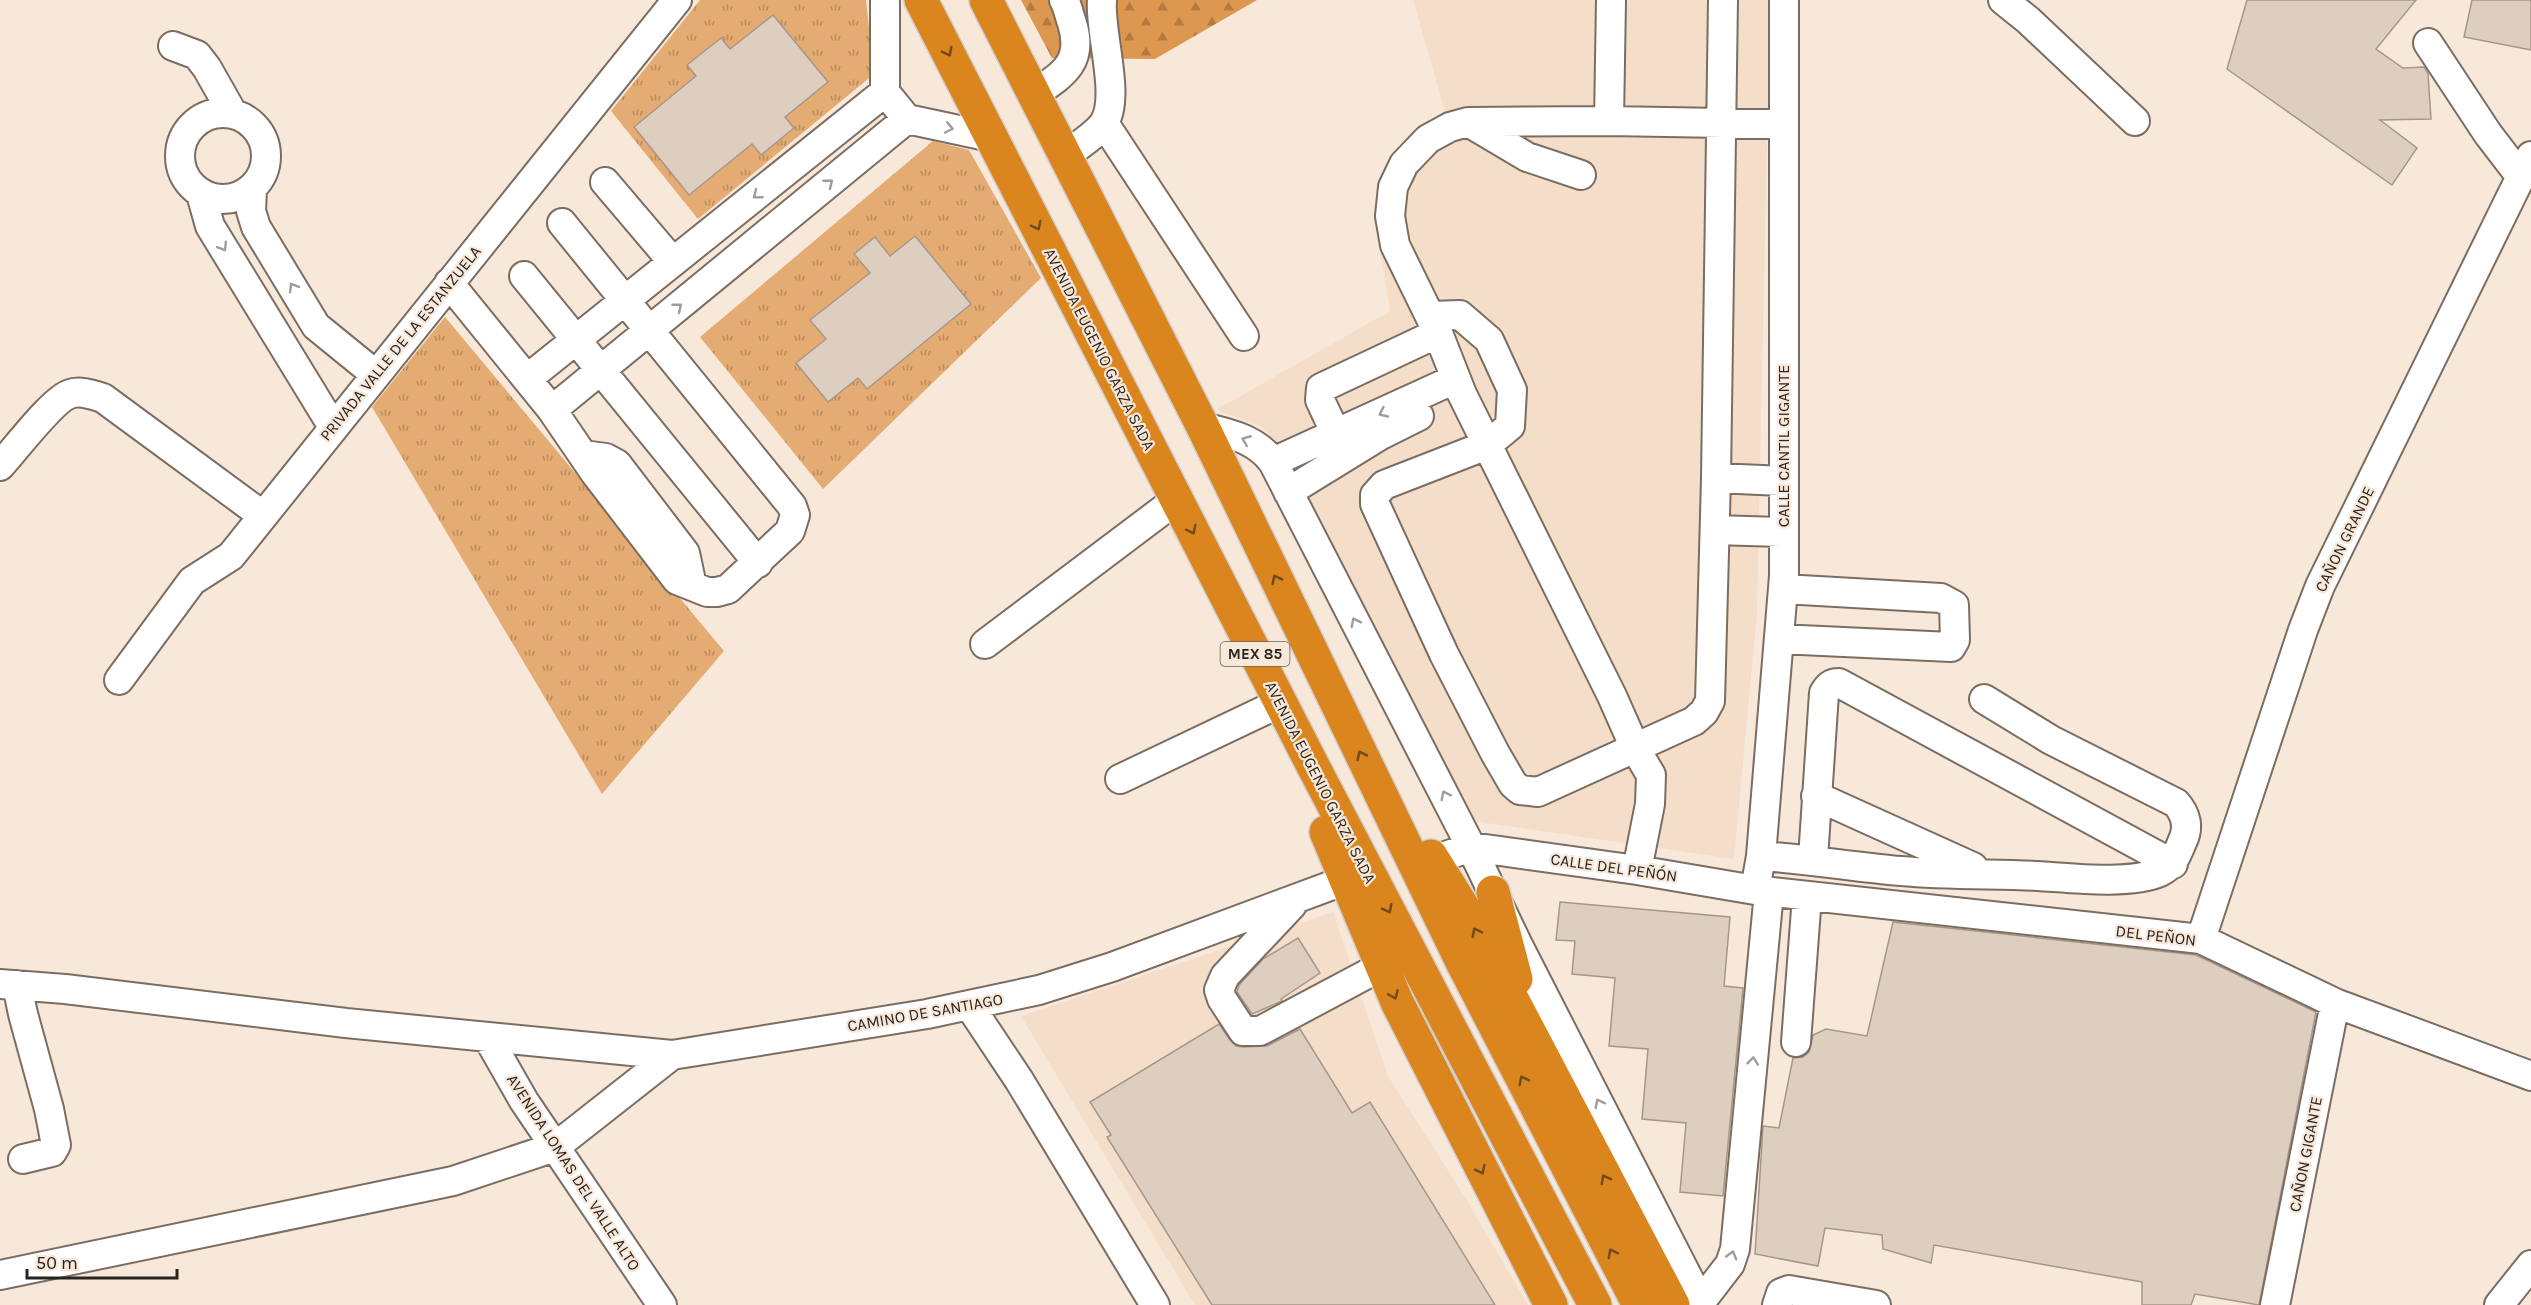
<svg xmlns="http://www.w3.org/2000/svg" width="2531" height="1305" font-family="Karla,sans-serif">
	<defs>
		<pattern id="grass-tufts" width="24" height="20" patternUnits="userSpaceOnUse" patternTransform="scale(1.5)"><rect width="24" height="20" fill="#e4ab73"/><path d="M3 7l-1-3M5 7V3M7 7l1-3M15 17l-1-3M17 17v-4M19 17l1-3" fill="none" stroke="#b98b5e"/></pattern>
		<pattern id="forest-firs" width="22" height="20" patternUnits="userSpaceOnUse" patternTransform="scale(1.5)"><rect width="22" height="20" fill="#de974f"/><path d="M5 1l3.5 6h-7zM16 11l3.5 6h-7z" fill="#b47b41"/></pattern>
	</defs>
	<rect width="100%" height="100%" fill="#f8e8da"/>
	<path fill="#f4deca" d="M1413,0H1770L1757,613L1734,859L1473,821L1283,449L1260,426L1216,410L1390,311L1377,229L1384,176L1410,132L1445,111Z
		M1333,912L1388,1076L1463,1194L1528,1305H1195L1021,1016Z"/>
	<path fill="url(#grass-tufts)" d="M700,0H866L874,74L698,219L611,111Z
		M933,141L969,150L1041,278L823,489L700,337Z
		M445,317L724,651L602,794L372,407Z"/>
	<path fill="url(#forest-firs)" d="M1021,0H1257L1155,59L1052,58Z"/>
	<path fill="#ddcec0" stroke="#a6978a" stroke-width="1.5" d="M2247,0H2416L2376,49L2403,68L2424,67L2428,74L2431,119L2380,120L2417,148L2392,185L2227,69Z
		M2472,0H2531V50L2464,37Z
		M773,15L828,82L785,117L794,128L761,155L752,144L689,195L634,127L696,76L687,65L721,38L730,49Z
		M915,236L971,304L867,389L858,378L828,402L796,363L826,339L810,320L870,273L854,254L875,237L890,256Z
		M1560,902L1730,917L1724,986L1743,988L1723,1196L1680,1192L1686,1123L1642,1119L1648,1049L1609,1046L1615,978L1572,974L1575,941L1556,940Z
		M1893,922L2196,955L2316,1012L2259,1305L2195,1294L2191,1305H2142V1282L1934,1245L1931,1263L1883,1249L1882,1235L1825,1228L1818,1266L1755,1254L1763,1126L1779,1128L1793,1058L1803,1057L1809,1052L1813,1035L1826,1029L1867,1036Z
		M1298,938L1320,973L1281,999L1282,1001L1252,1014L1237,992L1239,985L1263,959Z
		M1219,1024L1230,1040L1236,1046L1243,1047L1267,1046L1300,1029L1352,1113L1370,1102L1495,1305H1212L1107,1137L1111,1135L1090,1102Z"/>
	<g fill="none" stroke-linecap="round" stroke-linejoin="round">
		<defs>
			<path id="minor" d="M885,0V92L907,119L991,137
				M2003,0L2028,20L2135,121
				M2428,43L2488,134L2521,177
				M173,46L197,55L207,68L233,114
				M1034,94C1064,74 1084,62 1072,23C1069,15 1068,7 1064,0
				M180 156a43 43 0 1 1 86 0a43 43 0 1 1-86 0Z
				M1609,121L1611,0
				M1468,122L1527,157L1581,175
				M1104,123L1244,336
				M1065,156C1075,148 1098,133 1104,123C1121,97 1099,32 1102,0
				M605,182L673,262
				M252,189L251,211L256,227L316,326L375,374
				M201,194L210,226L333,427
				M524,276L758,563
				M449,283L552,410L595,473L677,580L707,592H717L728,589L790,531L795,515L792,506L562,223
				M1430,316L1460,315L1489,340L1512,390L1510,426L1487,445L1384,485L1375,495V504L1444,654L1495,753L1513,784L1520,790L1538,792L1694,721L1704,712L1710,701L1716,478L1723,0
				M527,379L885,92
				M552,410L907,119
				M1203,427C1230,434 1255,438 1273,462L1471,847L1517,943L1702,1305
				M1336,434L1320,400L1321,388L1438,333
				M583,455L606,458L617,464L685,553L692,586
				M1273,462L1455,379
				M0,466C14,451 53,399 70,394C80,390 93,395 103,398L262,515
				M1716,478L1783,481
				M1288,492L1379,436L1419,416
				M1715,530L1783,532
				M1779,639L1951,647L1955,640L1954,605L1941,598L1783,589
				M985,644L1176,500
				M119,680L192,581L231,556L677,0
				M1120,779L1280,703
				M1816,796L1973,867
				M1761,856C1808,859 1854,867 1901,871C1946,875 1992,874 2038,876C2071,878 2130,885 2160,872C2174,865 2177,854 2183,840C2189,827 2186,814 2176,803L2051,740L1984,699
				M1813,859L1824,693C1828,686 1831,683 1839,683L2173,864
				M1434,860L1471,847L1637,870L1755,890L2201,939L2335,1003L2531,1076
				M1637,870L1650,804L1651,775L1635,748L1612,696L1462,394L1438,333L1395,245L1390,216L1393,187L1404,164L1428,139L1450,127L1468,122L1609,121L1783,124
				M1755,890L1761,856L1784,576V0
				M1292,905L1225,976L1219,990L1222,999L1243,1031H1260L1382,966
				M2201,939L2303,630L2320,586L2531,156
				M0,984L65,989L346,1023L672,1055L927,1014L1039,990L1112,967L1346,880
				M17,985L23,1014L49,1109L56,1145L52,1152L23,1159
				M969,1005L1019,1080L1155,1305
				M488,1038L524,1101L662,1305
				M1796,1042L1807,896
				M0,1275L453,1181L555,1147L672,1055
				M1700,1303L1730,1264L1735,1249L1769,892
				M1777,1305L1781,1293L1789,1290L1876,1305
				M2275,1305L2335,1003
				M2499,1305L2531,1265"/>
			<path id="highway" d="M921,0L1312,764L1595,1305
				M986,0L1203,427L1463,964L1639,1305
				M1326,832L1397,1002L1551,1305
				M1431,856L1469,917L1673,1305
				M1493,892L1516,979"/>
		</defs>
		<use href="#minor" stroke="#7b6d61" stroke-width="32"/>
		<use href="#highway" stroke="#d0cfce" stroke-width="36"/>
		<use href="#minor" stroke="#fff" stroke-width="28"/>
		<use href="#highway" stroke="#da851d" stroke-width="33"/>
	</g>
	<defs><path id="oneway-chevron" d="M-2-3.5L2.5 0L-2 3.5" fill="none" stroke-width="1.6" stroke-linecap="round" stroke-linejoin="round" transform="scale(1.5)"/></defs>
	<g stroke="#704b1e">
		<use href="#oneway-chevron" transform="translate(948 52) rotate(63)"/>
		<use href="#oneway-chevron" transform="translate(1037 226) rotate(63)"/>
		<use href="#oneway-chevron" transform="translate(1192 530) rotate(63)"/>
		<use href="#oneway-chevron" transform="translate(1276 579) rotate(-116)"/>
		<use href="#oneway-chevron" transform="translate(1361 755) rotate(-116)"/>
		<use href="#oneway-chevron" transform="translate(1388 909) rotate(63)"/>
		<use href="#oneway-chevron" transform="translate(1476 932) rotate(-117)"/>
		<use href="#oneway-chevron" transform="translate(1394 995) rotate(67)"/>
		<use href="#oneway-chevron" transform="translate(1523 1080) rotate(-117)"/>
		<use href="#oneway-chevron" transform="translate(1481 1170) rotate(63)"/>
		<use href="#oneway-chevron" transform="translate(1605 1179) rotate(-118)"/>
		<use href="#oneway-chevron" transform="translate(1612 1253) rotate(-117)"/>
	</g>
	<g stroke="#9f9c9a">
		<use href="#oneway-chevron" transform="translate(949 128) rotate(12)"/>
		<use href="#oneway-chevron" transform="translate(829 183) rotate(-39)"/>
		<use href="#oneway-chevron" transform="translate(757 195) rotate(141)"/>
		<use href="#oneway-chevron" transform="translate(223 247) rotate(58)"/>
		<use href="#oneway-chevron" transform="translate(293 287) rotate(-121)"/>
		<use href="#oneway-chevron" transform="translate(678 307) rotate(-39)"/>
		<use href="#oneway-chevron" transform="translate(1383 413) rotate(155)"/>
		<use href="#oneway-chevron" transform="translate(1246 440) rotate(-158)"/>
		<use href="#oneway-chevron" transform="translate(1355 622) rotate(-117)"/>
		<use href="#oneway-chevron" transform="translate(1445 795) rotate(-117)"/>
		<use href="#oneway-chevron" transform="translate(1753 1061) rotate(-84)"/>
		<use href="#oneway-chevron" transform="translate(1599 1103) rotate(-117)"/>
		<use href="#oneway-chevron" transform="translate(1732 1255) rotate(-74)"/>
	</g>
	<g text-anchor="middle" stroke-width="4.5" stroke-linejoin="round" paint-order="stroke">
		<rect fill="#f8e8da" stroke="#685f57" stroke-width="1.5" x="1220.5" y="642" width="69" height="24" rx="4.5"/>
		<g font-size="15" font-weight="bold" fill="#2a241f">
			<text x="1255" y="659">MEX 85</text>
		</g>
		<g font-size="16" fill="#2a241f" stroke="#f8e8da">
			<text transform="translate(400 343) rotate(-51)" y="6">PRIVADA VALLE DE LA ESTANZUELA</text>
			<text transform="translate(1100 349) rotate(63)" y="6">AVENIDA EUGENIO GARZA SADA</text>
			<text transform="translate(1783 446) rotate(-90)" y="6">CALLE CANTIL GIGANTE</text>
			<text transform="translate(2344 539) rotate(-64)" y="6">CAÑON GRANDE</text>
			<text transform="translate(1321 782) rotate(63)" y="6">AVENIDA EUGENIO GARZA SADA</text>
			<text transform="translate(1614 867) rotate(8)" y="6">CALLE DEL PEÑÓN</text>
			<text transform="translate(2156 935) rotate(7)" y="6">DEL PEÑON</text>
			<text transform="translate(925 1012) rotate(-10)" y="6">CAMINO DE SANTIAGO</text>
			<text transform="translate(2305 1154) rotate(-79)" y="6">CAÑON GIGANTE</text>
			<text transform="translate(574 1172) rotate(57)" y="6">AVENIDA LOMAS DEL VALLE ALTO</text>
		</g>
	</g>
	<path d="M27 1269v9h150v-9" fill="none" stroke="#2a241f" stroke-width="3"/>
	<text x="36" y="1269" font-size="18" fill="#2a241f" stroke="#f8e8da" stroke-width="4.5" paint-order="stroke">50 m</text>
</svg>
